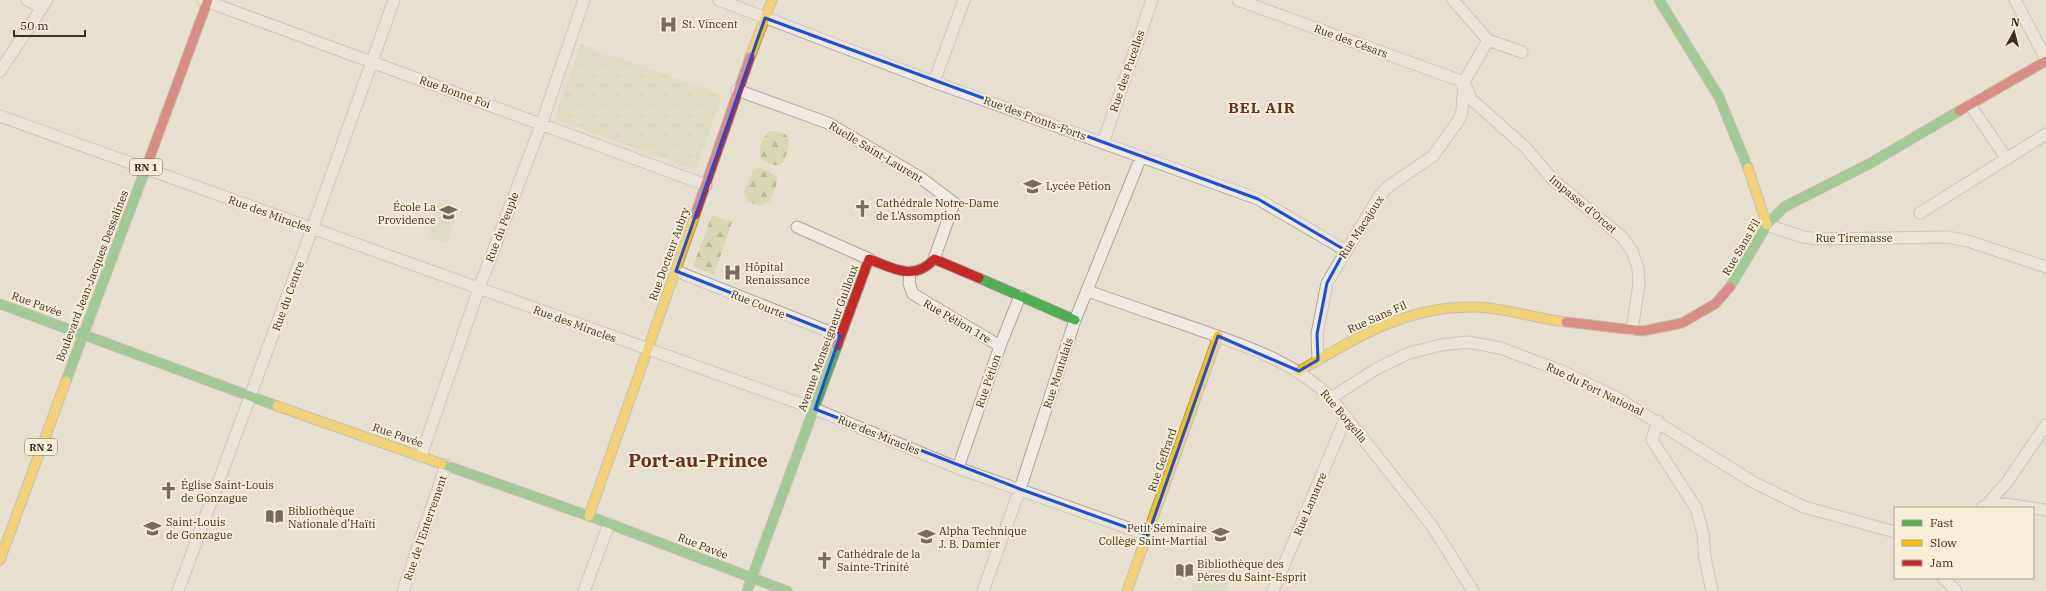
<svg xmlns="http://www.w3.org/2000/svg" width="2046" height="591" font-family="'IBM Plex Serif',serif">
	<defs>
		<pattern id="grass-tufts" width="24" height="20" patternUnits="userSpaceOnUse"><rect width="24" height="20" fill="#d6d7b3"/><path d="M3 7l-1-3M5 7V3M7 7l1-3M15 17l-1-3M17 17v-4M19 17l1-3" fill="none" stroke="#b9b99a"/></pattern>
		<pattern id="forest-firs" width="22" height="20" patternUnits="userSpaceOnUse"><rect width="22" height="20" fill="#d6d7b3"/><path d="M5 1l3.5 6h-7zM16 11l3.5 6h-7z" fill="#b9b99a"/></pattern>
	</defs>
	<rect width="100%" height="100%" fill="#e7e0d1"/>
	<path fill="url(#grass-tufts)" d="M581,44L722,95L696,170L554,119Z"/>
	<path fill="url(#forest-firs)" d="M769,131C796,131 790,145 783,163C777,166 774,166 768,163C753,158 761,141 769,131Z
		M759,167C784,177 778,179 770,201L760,206L748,202L744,192L753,171Z
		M712,215L732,222L714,275L693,266Z"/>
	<path fill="#d6d7b3" d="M440,198L460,206L447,244L428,237Z
		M1203,560L1234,571L1227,591H1191Z"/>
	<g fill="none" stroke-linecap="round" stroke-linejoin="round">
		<defs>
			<path id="street" d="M27,0L42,8
				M203,0L706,185
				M719,0L934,82L1258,199L1345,250
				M1238,0L1464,82
				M2015,0L2046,59
				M1488,40L1522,52
				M0,71L47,0
				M934,82L964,0
				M1465,84L1471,99L1526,148L1553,180L1622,237L1632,251L1638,268L1639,284L1632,330
				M737,90L828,123L921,178L954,203L934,259
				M1970,105L2007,159
				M0,116L815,409L958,468L1148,535
				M1103,143L1152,0
				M1920,213L2046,134
				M1767,225L1803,237L1819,239L1948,237L1968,241L2046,267
				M797,227L869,259
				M676,271L840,336
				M910,272L909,283L913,294L1000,346
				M1088,291C1124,304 1160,316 1197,329C1245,346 1294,361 1331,398L1432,526L1473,591
				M1318,360L1317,334L1327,283L1380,195L1389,186L1433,156L1459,120L1462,111L1464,82L1488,40L1453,0
				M1331,398L1376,369L1409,353L1441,345L1468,342L1500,348L1564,372L1621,400L1753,482L1804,507L1895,532
				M1658,421L1652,440L1696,508L1703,534L1705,558L1712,591
				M421,456L479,288L541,125L584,0
				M958,468L1000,346L1020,296
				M1986,506L2007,482L2046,425
				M1983,507L2005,504L2046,510
				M1943,578L1956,591
				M178,591L312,229L394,0
				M403,591L446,465
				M584,591L609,524
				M983,591L1020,489L1075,320L1141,157
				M1273,591L1346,417"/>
			<path id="fast" d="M1659,0L1719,97L1748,168
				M979,278L1075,320
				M1730,287L1767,225L1784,207L1869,164L1959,111
				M0,304L277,406
				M66,381L147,165
				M442,464L589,516L787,591
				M747,591L837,346"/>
			<path id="slow" d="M750,57L772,0
				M1748,168L1767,225
				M1299,371C1357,338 1406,305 1476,307C1507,308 1536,319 1566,322
				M277,406L442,464
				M589,516L695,215
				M0,560L66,381
				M1127,591L1218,336"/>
			<path id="jam" d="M1959,111L2046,61
				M147,165L208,0
				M695,215L750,57
				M1566,322L1643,331L1682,323L1715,304L1730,287
				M837,346L869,259C892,268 915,282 934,259L979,278"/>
		</defs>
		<use href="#street" stroke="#ada599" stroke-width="13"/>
		<use href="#fast" stroke="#9c958a" stroke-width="11"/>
		<use href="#slow" stroke="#9c958a" stroke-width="11"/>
		<use href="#jam" stroke="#9c958a" stroke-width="11"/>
		<use href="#street" stroke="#efebe3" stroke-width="11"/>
		<use href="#fast" stroke="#4caf50" stroke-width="9"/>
		<use href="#slow" stroke="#ffc107" stroke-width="9"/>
		<use href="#jam" stroke="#c62828" stroke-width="9"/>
	</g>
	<path d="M0 0H2046V591H0ZM765,18L1258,199L1345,250L1327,283L1317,334L1318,360L1299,371L1218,336L1148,535L1020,489L815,409L840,336L676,271Z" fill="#e7e0d1" fill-opacity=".55" fill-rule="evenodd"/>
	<path fill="none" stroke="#1d4ed8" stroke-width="3" stroke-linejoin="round" d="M765,18L1258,199L1345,250L1327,283L1317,334L1318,360L1299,371L1218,336L1148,535L1020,489L815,409L840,336L676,271Z"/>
	<defs>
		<symbol id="hospital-bare" viewBox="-9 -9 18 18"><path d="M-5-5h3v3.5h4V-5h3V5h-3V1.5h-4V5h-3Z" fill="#786c5e" stroke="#f7eed8" stroke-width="2.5" paint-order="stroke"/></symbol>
		<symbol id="school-bare" viewBox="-9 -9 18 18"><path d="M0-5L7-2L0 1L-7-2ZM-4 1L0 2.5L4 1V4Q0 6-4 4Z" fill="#786c5e" stroke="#f7eed8" stroke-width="2.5" paint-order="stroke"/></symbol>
		<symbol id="church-bare" viewBox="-9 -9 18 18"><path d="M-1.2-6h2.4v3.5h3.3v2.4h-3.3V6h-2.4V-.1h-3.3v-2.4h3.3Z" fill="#786c5e" stroke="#f7eed8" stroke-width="2.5" paint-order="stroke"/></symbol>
		<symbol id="library-bare" viewBox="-9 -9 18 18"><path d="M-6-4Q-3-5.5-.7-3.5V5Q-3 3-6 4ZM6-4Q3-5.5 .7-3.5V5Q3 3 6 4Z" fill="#786c5e" stroke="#f7eed8" stroke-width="2.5" paint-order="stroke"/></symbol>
		<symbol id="university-bare" viewBox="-9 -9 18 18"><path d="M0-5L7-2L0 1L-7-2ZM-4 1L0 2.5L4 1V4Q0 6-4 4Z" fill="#786c5e" stroke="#f7eed8" stroke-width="2.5" paint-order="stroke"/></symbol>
	</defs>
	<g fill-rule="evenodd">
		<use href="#hospital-bare" x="656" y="12" width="25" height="25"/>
		<use href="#school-bare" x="1020" y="174" width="25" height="25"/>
		<use href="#church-bare" x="850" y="196" width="25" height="25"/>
		<use href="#school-bare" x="436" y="200" width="25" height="25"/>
		<use href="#hospital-bare" x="720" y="260" width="25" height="25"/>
		<use href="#church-bare" x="156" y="478" width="25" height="25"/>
		<use href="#library-bare" x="262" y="504" width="25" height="25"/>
		<use href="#university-bare" x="140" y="516" width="25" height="25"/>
		<use href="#school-bare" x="1208" y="522" width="25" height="25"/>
		<use href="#school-bare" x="914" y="524" width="25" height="25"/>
		<use href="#church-bare" x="812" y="548" width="25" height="25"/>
		<use href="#library-bare" x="1172" y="558" width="25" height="25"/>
	</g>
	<g text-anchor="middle" stroke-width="4" stroke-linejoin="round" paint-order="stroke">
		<g fill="#f7eed8" stroke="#756857" stroke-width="1">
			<rect x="130" y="159" width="32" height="16" rx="3"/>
			<rect x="25" y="439" width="32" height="16" rx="3"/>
		</g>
		<g font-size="10" font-weight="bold" fill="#3d2e20">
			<text x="146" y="171">RN 1</text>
			<text x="41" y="451">RN 2</text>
		</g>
		<g font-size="11" fill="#3d2e20" stroke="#f7eed8" text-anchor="start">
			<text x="682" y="28">St. Vincent</text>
			<text x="1046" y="190">Lycée Pétion</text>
			<text x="876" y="207">Cathédrale Notre-Dame<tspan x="876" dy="13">de L'Assomption</tspan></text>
			<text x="436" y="211" text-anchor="end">École La<tspan x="436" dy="13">Providence</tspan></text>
			<text x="745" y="271">Hôpital<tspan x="745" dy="13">Renaissance</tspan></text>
			<text x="181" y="489">Église Saint-Louis<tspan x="181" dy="13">de Gonzague</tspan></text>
			<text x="288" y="515">Bibliothèque<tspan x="288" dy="13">Nationale d’Haïti</tspan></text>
			<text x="166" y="526">Saint-Louis<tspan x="166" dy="13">de Gonzague</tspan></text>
			<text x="1207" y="532" text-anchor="end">Petit Séminaire<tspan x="1207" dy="13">Collège Saint-Martial</tspan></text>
			<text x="939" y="535">Alpha Technique<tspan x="939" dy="13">J. B. Damier</tspan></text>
			<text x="837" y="558">Cathédrale de la<tspan x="837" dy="13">Sainte-Trinité</tspan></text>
			<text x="1197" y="568">Bibliothèque des<tspan x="1197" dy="13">Pères du Saint-Esprit</tspan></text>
		</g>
		<g font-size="11" fill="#3d2e20" stroke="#f7eed8">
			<text transform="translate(1351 41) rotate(20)" y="4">Rue des Césars</text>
			<text transform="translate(1127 71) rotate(-71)" y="4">Rue des Pucelles</text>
			<text transform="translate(455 92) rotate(20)" y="4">Rue Bonne Foi</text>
			<text transform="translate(1035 118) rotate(20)" y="4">Rue des Fronts-Forts</text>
			<text transform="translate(876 152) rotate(31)" y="4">Ruelle Saint-Laurent</text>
			<text transform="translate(1583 204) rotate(40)" y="4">Impasse d'Orcet</text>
			<text transform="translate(270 214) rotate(20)" y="4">Rue des Miracles</text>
			<text transform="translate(502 227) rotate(-69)" y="4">Rue du Peuple</text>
			<text transform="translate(1361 227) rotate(-57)" y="4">Rue Macajoux</text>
			<text x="1854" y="242">Rue Tiremasse</text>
			<text transform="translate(1741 247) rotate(-60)" y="4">Rue Sans Fil</text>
			<text transform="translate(669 254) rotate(-70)" y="4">Rue Docteur Aubry</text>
			<text transform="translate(92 276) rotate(-69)" y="4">Boulevard Jean-Jacques Dessalines</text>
			<text transform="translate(288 296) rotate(-70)" y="4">Rue du Centre</text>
			<text transform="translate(37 304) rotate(20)" y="4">Rue Pavée</text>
			<text transform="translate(758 304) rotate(22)" y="4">Rue Courte</text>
			<text transform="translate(1377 317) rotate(-24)" y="4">Rue Sans Fil</text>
			<text transform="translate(957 321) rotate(30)" y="4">Rue Pétion 1re</text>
			<text transform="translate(575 324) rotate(20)" y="4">Rue des Miracles</text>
			<text transform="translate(828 338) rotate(-70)" y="4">Avenue Monseigneur Guilloux</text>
			<text transform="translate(1058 373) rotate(-72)" y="4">Rue Montalais</text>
			<text transform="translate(988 381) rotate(-71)" y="4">Rue Pétion</text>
			<text transform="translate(1595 389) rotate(26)" y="4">Rue du Fort National</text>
			<text transform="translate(1344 416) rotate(50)" y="4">Rue Borgella</text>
			<text transform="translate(398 435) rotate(19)" y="4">Rue Pavée</text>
			<text transform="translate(879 435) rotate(22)" y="4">Rue des Miracles</text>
			<text transform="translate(1162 460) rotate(-71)" y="4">Rue Geffrard</text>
			<text transform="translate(1310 504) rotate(-67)" y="4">Rue Lamarre</text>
			<text transform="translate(425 528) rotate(-71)" y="4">Rue de l'Enterrement</text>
			<text transform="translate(703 546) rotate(21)" y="4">Rue Pavée</text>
		</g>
		<g font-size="15" font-weight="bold" letter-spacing="1" fill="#6b2e1e" stroke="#f7eed8">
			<text x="1262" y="113">BEL AIR</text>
		</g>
		<g font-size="19" font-weight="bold" fill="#6b2e1e" stroke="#f7eed8">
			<text x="698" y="467">Port-au-Prince</text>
		</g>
	</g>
	<rect x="1894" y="507" width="140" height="72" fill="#f7eed8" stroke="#ada18e"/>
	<rect x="1902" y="520" width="20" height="6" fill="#4caf50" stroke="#ada18e"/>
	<text x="1930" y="527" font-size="12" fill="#3d2e20">Fast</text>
	<rect x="1902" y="540" width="20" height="6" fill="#ffc107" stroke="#ada18e"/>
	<text x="1930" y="547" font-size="12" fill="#3d2e20">Slow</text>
	<rect x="1902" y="560" width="20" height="6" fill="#c62828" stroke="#ada18e"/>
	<text x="1930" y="567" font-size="12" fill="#3d2e20">Jam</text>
	<g transform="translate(2014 32) rotate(7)" stroke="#f7eed8" stroke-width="3" paint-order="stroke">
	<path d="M0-3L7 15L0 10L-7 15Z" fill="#3d2e20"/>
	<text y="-6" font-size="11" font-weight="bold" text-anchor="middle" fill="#3d2e20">N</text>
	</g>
	<path d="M14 30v6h71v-6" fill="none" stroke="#3d2e20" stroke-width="2"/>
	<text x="20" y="30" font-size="12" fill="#3d2e20" stroke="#f7eed8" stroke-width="3" paint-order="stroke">50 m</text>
</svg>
